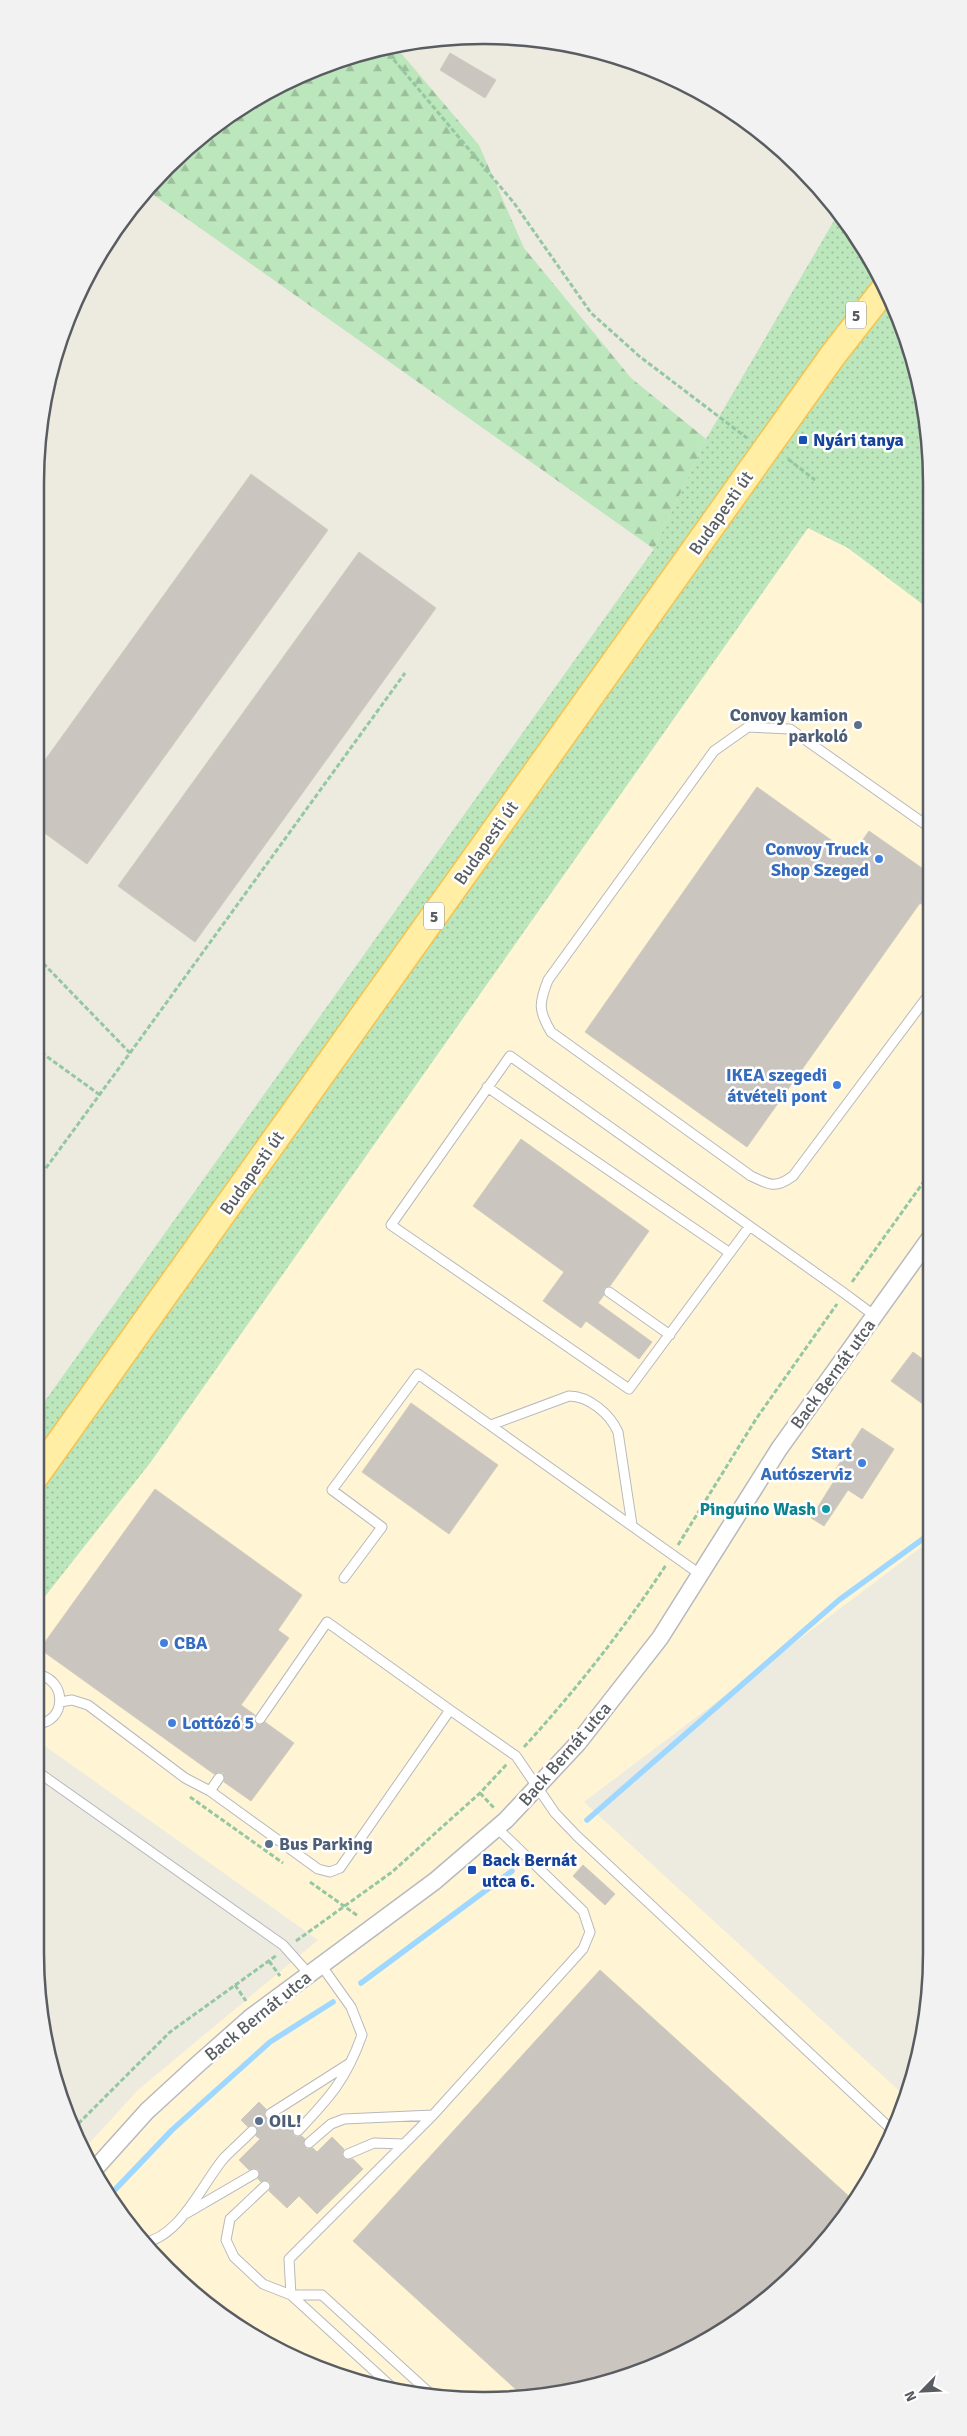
<svg xmlns="http://www.w3.org/2000/svg" width="967" height="2436" font-family="Signika,sans-serif">
	<defs>
		<pattern id="green-dots" width="8" height="8" patternUnits="userSpaceOnUse" patternTransform="scale(1.25)"><rect width="8" height="8" fill="#bce6bb"/><path d="M2 2h.1M6 6h.1" fill="none" stroke="#9cbe9b" stroke-width="1.8" stroke-linecap="round"/></pattern>
		<pattern id="forest-firs" width="22" height="20" patternUnits="userSpaceOnUse" patternTransform="scale(1.25)"><rect width="22" height="20" fill="#bce6bb"/><path d="M5 1l3.5 6h-7zM16 11l3.5 6h-7z" fill="#9cbe9b"/></pattern>
	</defs>
	<rect width="100%" height="100%" fill="#edeae0"/>
	<path fill="#fff4d3" d="M808,528L848,548L929,609L931,1540L584,1802L907,2098L839,2226L779,2290L708,2341L571,2392L425,2397L340,2377L260,2341L146,2248L95,2177L83,2150L138,2090L318,1940L35,1739V1609L150,1463Z"/>
	<path fill="url(#green-dots)" d="M838,214L886,285L928,425L929,609L848,548L808,528L150,1463L35,1609V1415L654,549L706,439Z"/>
	<path fill="url(#forest-firs)" d="M395,46L479,145L524,248L631,378L706,439L654,549L145,189C212,119 298,62 395,46Z"/>
	<g fill="none" stroke-linecap="round" stroke-linejoin="round">
		<path stroke="#9ed7ff" stroke-width="5.5" d="M587,1820L839,1600L931,1533
			M361,1983L512,1871
			M109,2196L172,2130L270,2042L333,2002"/>
	</g>
	<path fill="#cac6bf" stroke="#d1cbbe" d="M450,53L496,80L485,98L440,70Z
		M251,474L328,530L87,864L35,826V774Z
		M359,552L436,608L195,942L118,886Z
		M757,787L852,855L869,831L929,873V909L920,903L747,1147L585,1032Z
		M521,1139L649,1231L610,1286L604,1288V1295L598,1303L652,1342L639,1359L586,1321L581,1328L543,1301L564,1272L473,1206Z
		M913,1352L931,1365V1410L891,1381Z
		M411,1403L498,1465L449,1534L362,1472Z
		M862,1428L894,1449L862,1499L848,1490L824,1526L811,1518L834,1481L830,1478Z
		M155,1489L302,1595L278,1630L289,1638L241,1705L255,1715L256,1724L260,1725L265,1722L294,1743L251,1801L224,1782L223,1773L219,1772L214,1774L40,1649Z
		M583,1865L615,1894L605,1905L573,1876Z
		M600,1970L853,2200L839,2226L779,2290L708,2341L571,2392L521,2394L353,2241Z
		M259,2102L266,2109L264,2115L267,2119L275,2118L278,2122L284,2116L293,2127V2135L297,2137L302,2136L305,2139L303,2144L307,2149L313,2148L317,2152L332,2137L344,2149L342,2154L344,2159H353L363,2169L317,2214L299,2196L287,2208L269,2191L271,2185L269,2181L261,2182L258,2179L259,2170L254,2168L249,2170L239,2160L260,2139L256,2136L257,2127L253,2125L248,2127L241,2120Z"/>
	<g fill="none" stroke-linecap="round" stroke-linejoin="round">
		<defs>
			<path id="service" d="M929,827L790,729L748,727L714,751L548,980C539,1003 538,1010 551,1032L751,1176C770,1185 775,1189 793,1176L930,993
				M487,1087L730,1253
				M749,1227L629,1389L391,1225L510,1056L844,1293L875,1316
				M609,1292L670,1335
				M491,1425L569,1396C589,1396 610,1414 618,1432L632,1525
				M344,1578L382,1527L332,1490L418,1374L701,1575
				M35,1674C69,1678 67,1724 35,1724
				M60,1702L72,1700L88,1705L185,1778L210,1791L318,1869L330,1872L340,1868L450,1710L516,1756L555,1813L577,1836L891,2129
				M260,1719L327,1622L450,1710
				M35,1770L283,1945L309,1974
				M210,1791L219,1778
				M270,2114L350,2063
				M298,2131C330,2097 346,2080 362,2035L351,2007L321,1965
				M309,2143L331,2124L344,2119L433,2115
				M348,2154L374,2143L404,2144
				M265,2186L230,2219L226,2240L234,2257L263,2284L291,2295H322L434,2397
				M187,2213L254,2174
				M142,2243C180,2238 202,2184 224,2158C233,2149 243,2140 252,2131
				M395,2390L291,2295L289,2259L433,2115L583,1949L590,1932L583,1911L497,1828"/>
			<path id="minor" d="M93,2171L147,2111L197,2065L250,2018L435,1881L506,1820L578,1743L660,1638L779,1449L930,1238"/>
			<path id="primary" d="M35,1477L833,355L886,287"/>
		</defs>
		<use href="#service" stroke="#b6b9be" stroke-width="11"/>
		<use href="#minor" stroke="#b6b9be" stroke-width="19"/>
		<use href="#primary" stroke="#f6c350" stroke-width="29"/>
		<path stroke="#94c7a2" stroke-width="3" stroke-dasharray="5 2.5" stroke-linecap="butt" d="M384,48L514,203L591,313L639,356L747,438
			M788,459L815,480
			M35,951L38,958L130,1053L35,1183
			M35,1048L100,1095
			M130,1053L405,673
			M852,1282L930,1173
			M678,1545L756,1419L837,1304
			M524,1747C576,1690 623,1630 666,1565
			M480,1793L495,1809
			M190,1797L283,1863
			M310,1882L358,1916
			M296,1941L392,1872L480,1793L507,1764
			M269,1961L280,1976
			M235,1985L246,2001
			M73,2129L170,2032L277,1955"/>
		<use href="#service" stroke="#fff" stroke-width="9"/>
		<use href="#minor" stroke="#fff" stroke-width="16"/>
		<use href="#primary" stroke="#ffeea3" stroke-width="26"/>
	</g>
	<g fill="#1a4fb4" stroke="#fff" stroke-width="2">
		<rect x="798" y="435" width="10" height="10" rx="2.5"/>
		<rect x="467" y="1865" width="10" height="10" rx="2.5"/>
	</g>
	<g fill="#5c6f8a" stroke="#fff" stroke-width="2">
		<circle cx="858" cy="725" r="5"/>
		<circle cx="269" cy="1844" r="5"/>
		<circle cx="259" cy="2121" r="5"/>
	</g>
	<g fill="#3f7fe0" stroke="#fff" stroke-width="2">
		<circle cx="879" cy="859" r="5"/>
		<circle cx="837" cy="1085" r="5"/>
		<circle cx="862" cy="1463" r="5"/>
		<circle cx="164" cy="1643" r="5"/>
		<circle cx="172" cy="1723" r="5"/>
	</g>
	<circle fill="#0f9aa8" stroke="#fff" stroke-width="2" cx="826" cy="1509" r="5"/>
	<g text-anchor="middle" stroke-width="5" stroke-linejoin="round" paint-order="stroke">
		<g fill="#fff" stroke="#8b8e91" stroke-width="1">
			<rect x="846" y="301.5" width="20" height="27" rx="4"/>
			<rect x="424" y="902.5" width="20" height="27" rx="4"/>
		</g>
		<g font-size="16" font-weight="bold" fill="#595d62">
			<text x="856" y="321">5</text>
			<text x="434" y="922">5</text>
		</g>
		<g font-size="18" font-weight="bold" fill="#164399" stroke="#fff" text-anchor="start">
			<text x="813" y="446">Nyári tanya</text>
			<text x="482" y="1866">Back Bernát<tspan x="482" dy="21">utca 6.</tspan></text>
		</g>
		<g font-size="18" fill="#595d62" stroke="#fff">
			<text transform="translate(721 513) rotate(-55)" y="6">Budapesti út</text>
			<text transform="translate(486 843) rotate(-55)" y="6">Budapesti út</text>
			<text transform="translate(252 1173) rotate(-55)" y="6">Budapesti út</text>
			<text transform="translate(833 1374) rotate(-54)" y="6">Back Bernát utca</text>
			<text transform="translate(565 1754) rotate(-49)" y="6">Back Bernát utca</text>
			<text transform="translate(258 2016) rotate(-39)" y="6">Back Bernát utca</text>
		</g>
		<g font-size="18" font-weight="bold" fill="#4e5e75" stroke="#fff" text-anchor="start">
			<text x="848" y="721" text-anchor="end">Convoy kamion<tspan x="848" dy="21">parkoló</tspan></text>
			<text x="279" y="1850">Bus Parking</text>
			<text x="269" y="2127">OIL!</text>
		</g>
		<g font-size="18" font-weight="bold" fill="#366cbe" stroke="#fff" text-anchor="end">
			<text x="869" y="855">Convoy Truck<tspan x="869" dy="21">Shop Szeged</tspan></text>
			<text x="827" y="1081">IKEA szegedi<tspan x="827" dy="21">átvételi pont</tspan></text>
			<text x="852" y="1459">Start<tspan x="852" dy="21">Autószerviz</tspan></text>
			<text x="174" y="1649" text-anchor="start">CBA</text>
			<text x="182" y="1729" text-anchor="start">Lottózó 5</text>
		</g>
		<g font-size="18" font-weight="bold" fill="#0d838f" stroke="#fff" text-anchor="end">
			<text x="816" y="1515">Pinguino Wash</text>
		</g>
	</g>
	<path d="M0 0H967V2436H0ZM483 44H484A439 439 0 0 1 923 483V1953A439 439 0 0 1 484 2392H483A439 439 0 0 1 44 1953V483A439 439 0 0 1 483 44Z" fill="#f2f2f2" fill-rule="evenodd"/>
	<path fill="none" stroke="#595d62" stroke-width="2.5" d="M483 44H484A439 439 0 0 1 923 483V1953A439 439 0 0 1 484 2392H483A439 439 0 0 1 44 1953V483A439 439 0 0 1 483 44Z"/>
	<g transform="translate(922 2391) rotate(246)" stroke="#ffffff" stroke-width="4" paint-order="stroke">
	<path d="M0-4L9 19L0 12L-9 19Z" fill="#595d62"/>
	<text y="-8" font-size="14" font-weight="bold" text-anchor="middle" fill="#595d62">N</text>
	</g>
</svg>
